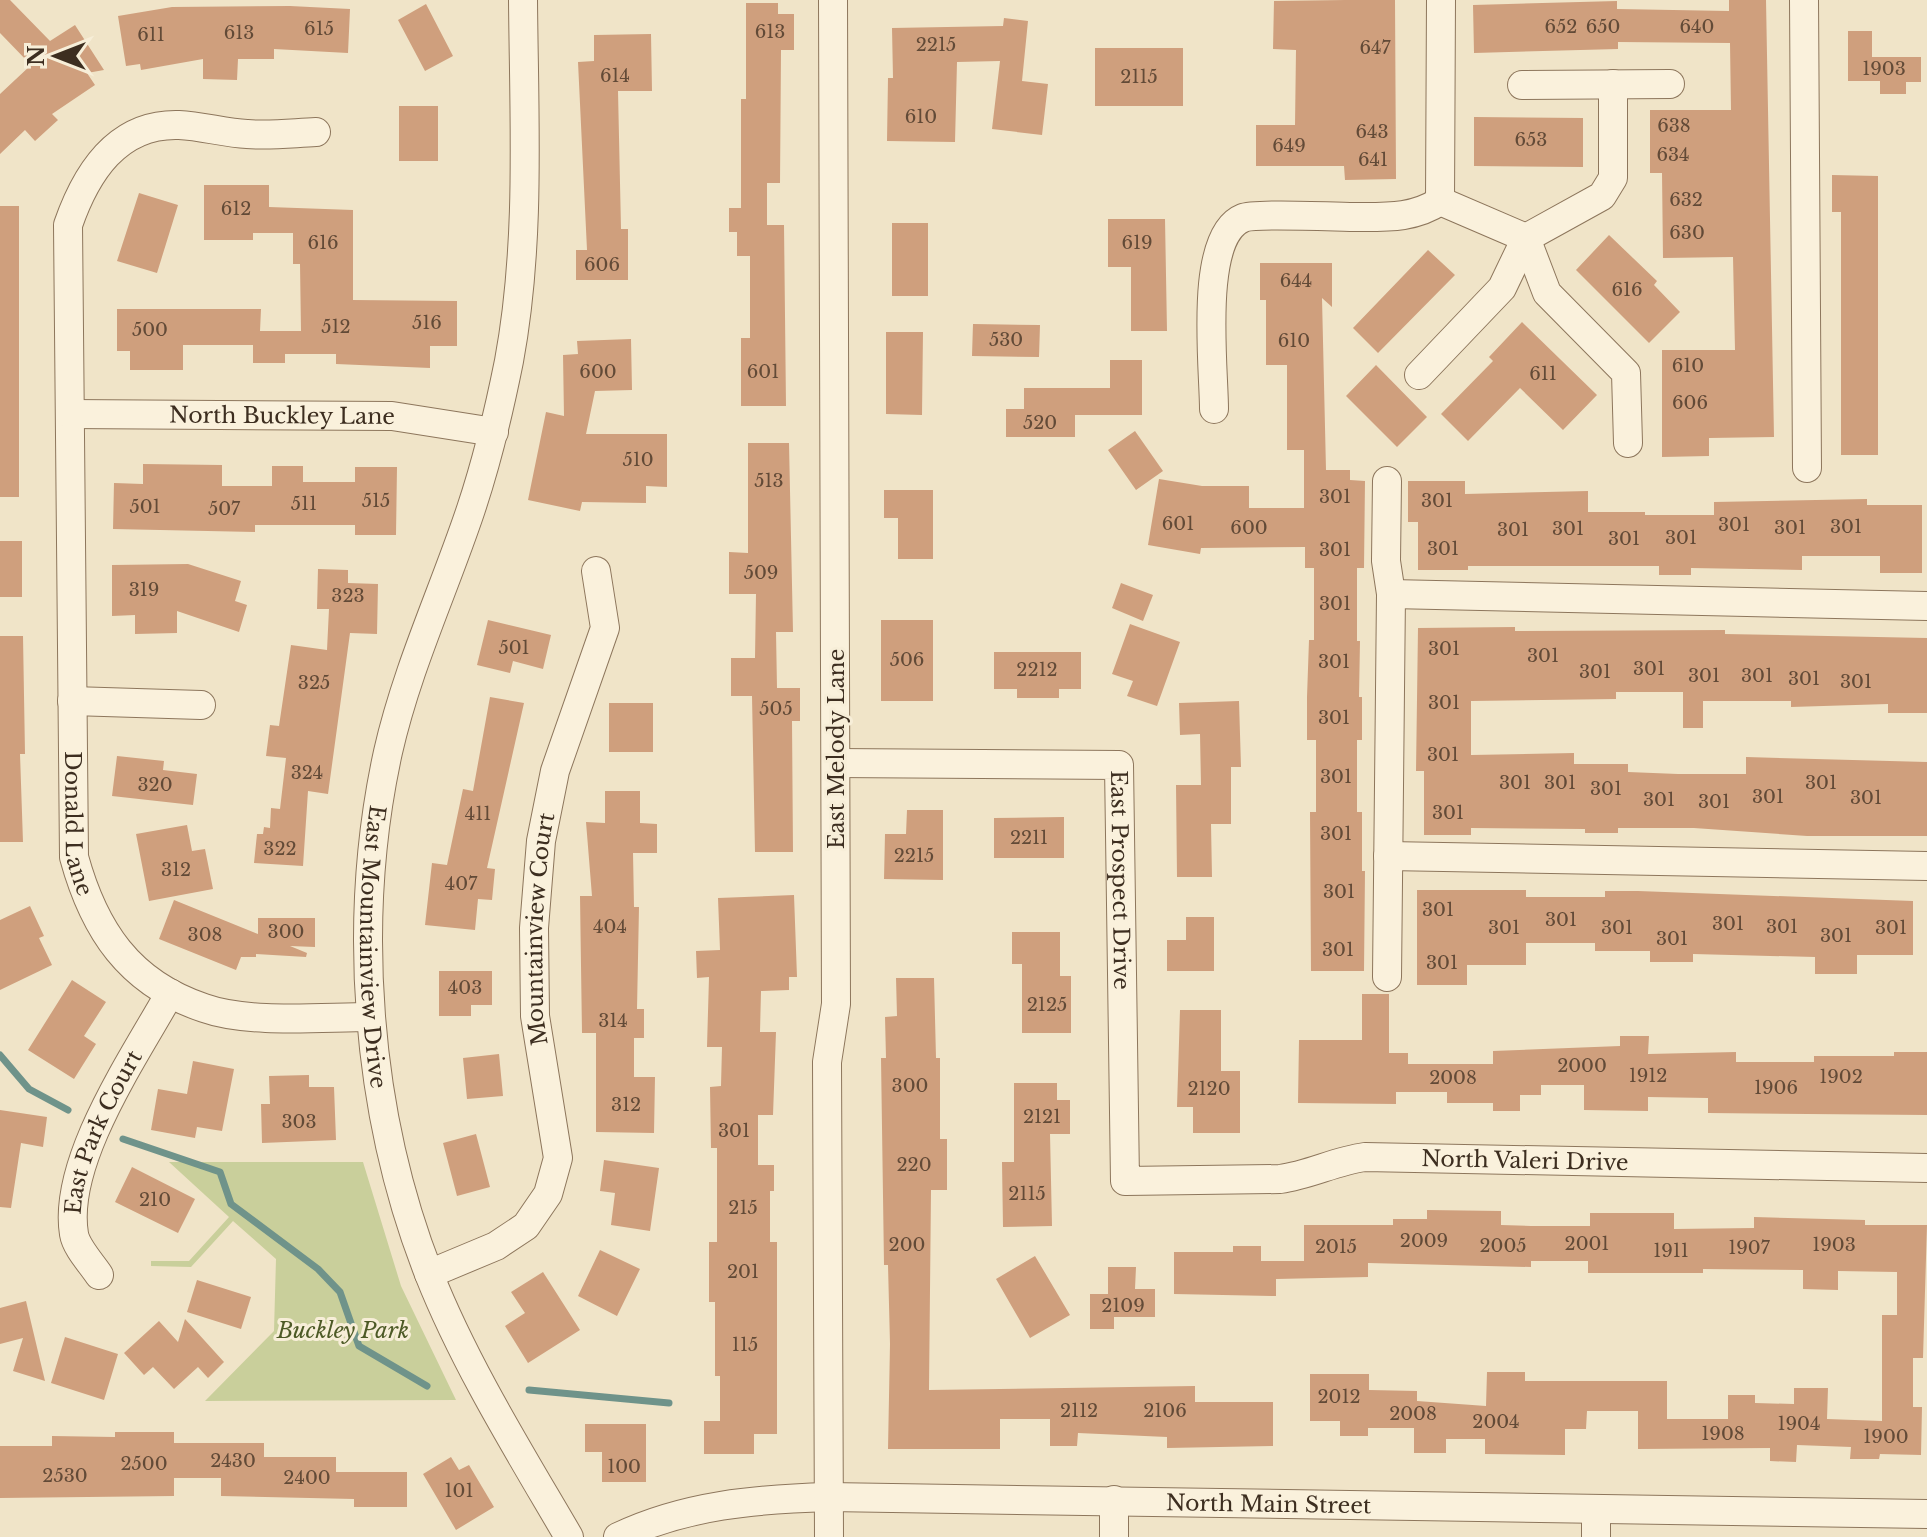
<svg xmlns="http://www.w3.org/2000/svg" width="1927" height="1537" font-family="'Libre Baskerville',serif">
	<rect width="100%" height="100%" fill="#f0e4c8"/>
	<path fill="#c9cf9b" d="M169,1162H363L401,1286L456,1400L205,1401L274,1331L276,1259L233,1221L191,1267L151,1266V1261H189L229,1217Z"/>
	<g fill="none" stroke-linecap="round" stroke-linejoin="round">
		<path stroke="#6f938a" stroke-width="7" d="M0,1055L29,1089L68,1110
			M123,1139L220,1172L231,1204L318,1269L340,1292L359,1346L427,1386
			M529,1390L669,1403"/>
	</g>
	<path fill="#cf9f7d" d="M0,0H10L50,41L75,25L104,70L87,73L95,85L52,114L58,120L35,141L25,130L0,154V94L31,65L0,33Z
		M1345,0H1395L1396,179L1345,180L1344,166H1256V125H1295L1296,50L1273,49L1274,1Z
		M1729,0H1766L1774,437L1709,438V456L1662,457V350H1735L1733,257L1663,258L1662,173H1650V110H1731L1730,43L1618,42V49L1474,53L1473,5L1617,1V9L1729,11Z
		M746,3H778V14H794V50H781L780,183H767V225H784L786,406H741V338H750V256H737V232H729V208H741V99H746Z
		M426,4L453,56L425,71L398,20Z
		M290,6L350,9L348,53L274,49V59H238L237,80L203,79V59L141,70L140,64L126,66L118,16L172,7Z
		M1004,18L1028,21L1022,81L1048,84L1042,135L992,129L1000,61L957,62L955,142L887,141L888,78H893L892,28L1003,26Z
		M1848,31H1872V57H1921V82H1906V94H1880V81H1848Z
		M651,34L652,91H618L621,229H628V280H576V250H587L578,62L594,61V35Z
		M1095,48H1183V106H1095Z
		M399,106H438V161H399Z
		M1474,117L1583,118V167L1474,166Z
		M1832,175L1878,176V455H1841V212H1832Z
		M204,185H269V207L353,210V300L457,301V346H430V368L336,364V354H285V363H253V345H183V370H130V351H117V309H261L260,331H301L300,264H293V233H253V240H204Z
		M139,193L178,205L157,273L117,261Z
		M0,206H19V497H0Z
		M1108,219H1165L1167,331H1131V267H1108Z
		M892,223H928V296H892Z
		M1609,235L1657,281L1654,285L1680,312L1649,343L1576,270Z
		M1428,250L1455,275L1378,353L1353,328Z
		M1260,263H1332V307L1322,298L1326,470H1350V480L1365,481L1364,568H1357V641H1360L1359,697H1362V740H1357V812H1362V871H1365L1364,971H1311L1310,812H1316V740H1307V697L1309,640H1314V568H1305V547L1201,548L1200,554L1148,545L1159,479L1202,486H1249V508H1304V450H1287V365H1266V300H1260Z
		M1522,322L1597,395L1563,430L1520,388L1468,441L1441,414L1493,361L1489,357Z
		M973,324L1040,325L1039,357L972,356Z
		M886,332H923L922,415L886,414Z
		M631,339L632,390L595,391L586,434H667V487L646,486V503L582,502L580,511L528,500L546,412L564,416L563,355L578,354L577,341Z
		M1110,360H1142V415H1075V437H1006V409H1024V388H1110Z
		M1376,365L1427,417L1397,447L1346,396Z
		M1135,431L1163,471L1136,490L1108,450Z
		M748,443H789L793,632H776L777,688H800V721H792L793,852H755L752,696H731V658H755L756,594H729V552L748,553Z
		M143,464L222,465V486H272V466H303V482H355V467H397L396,535H355V525H255V532L113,529L114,483L143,484Z
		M1408,481H1465V494L1588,491V512H1645V515H1714V502L1867,499V505H1922V573H1880V556H1802V570L1691,568V575H1659V566H1468V570H1418V522H1408Z
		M884,490H933V559H898V518H884Z
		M0,541H22V597H0Z
		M188,564L241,581L235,601L247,605L239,632L177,611V633L135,634V615L112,616V565Z
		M318,569L348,570V583L378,584L377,634L350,633L328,794L308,791L303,866L254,863L257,834H263L264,827L270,828L271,808L280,809L286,758L266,756L270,725L279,726L291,645L327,650L329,609H317Z
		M1121,583L1153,595L1143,621L1112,608Z
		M488,620L551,635L543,669L513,661L510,673L477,665Z
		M881,620H933V701H881Z
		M1130,624L1180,642L1157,706L1127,696L1133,681L1112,674Z
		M1515,627V631L1725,630V634L1927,638V713H1888V704L1791,707V701H1703V728H1683V692H1616V699L1471,701V755L1574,753V764H1628V772L1678,774H1746V757L1927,762V836H1807L1694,828H1618V833H1585V829L1471,828V835H1424V771H1416L1418,628Z
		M0,636H23L25,754H20L23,842H0Z
		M994,652H1081V689H1059V698H1017V689H994Z
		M490,697L524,703L487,868L495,869L492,900L478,899L475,930L425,925L432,863L447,865L463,789L473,791Z
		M1239,701L1241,767H1231V824H1211L1212,877H1177L1176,785H1201L1200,734L1180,735L1179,703Z
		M609,703H653V752H609Z
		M117,756L164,761L163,770L197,774L193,805L112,796Z
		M605,791H640V823L657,824V853H633L634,907H639L637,1009H644V1038H634V1077H655L654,1133L596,1132V1033H582L580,896H592L586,822L605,823Z
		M907,810H943V880L884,879L885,834H906Z
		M1064,817V858H994V818Z
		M187,825L192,851L205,849L213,889L149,901L136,834Z
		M1417,890H1526V897H1605V891H1638L1913,901V955H1857V974H1815V957L1693,954V962H1650V951H1595V943H1526V965H1467V985H1417Z
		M794,895L797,977H789V990L761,991L760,1032H776L773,1115H758V1165H774V1191H770V1242H777V1434H754V1454H704V1421H720V1376H715V1302H709V1242H717V1148H711L710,1087L721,1086L722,1047H707L709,977L697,978L696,951L720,950L718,898Z
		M174,900L258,934V918H315V947L290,946L307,953L306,957L256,954V957H241L236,970L159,939Z
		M30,906L44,936L39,938L52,965L0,990V920Z
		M1186,917H1214V971H1167V940H1186Z
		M1012,932H1060V976H1071V1033H1022V964H1012Z
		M439,971H492V1005H471V1016H439Z
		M896,978H934L936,1058H940V1139H947V1190H931L929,1390L1195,1386V1402H1273V1446L1167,1448V1437L1078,1433L1077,1446H1050V1419H1000V1449H888L890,1344L888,1265H884L881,1058H886L885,1017L897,1016Z
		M72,980L106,1002L84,1036L96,1044L74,1079L28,1050Z
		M1362,994H1389V1053H1408V1064H1493V1051L1620,1046V1036H1649L1648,1054L1736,1052V1062H1814V1056H1894V1052H1927V1115L1708,1113V1098L1648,1097V1111L1584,1110V1085H1541V1095H1520V1111H1493V1103H1447V1092H1396V1104L1298,1103L1299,1040H1362Z
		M1180,1010H1221V1071H1240V1133H1193V1107H1177Z
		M499,1054L503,1096L467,1099L463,1058Z
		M193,1061L234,1069L222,1131L197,1127L195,1138L151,1130L158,1089L187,1094Z
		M309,1075V1087H334L336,1140L262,1143L261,1104H270L269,1076Z
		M1014,1083H1057V1100H1070V1134H1050L1052,1226L1003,1227L1002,1162H1014Z
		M0,1110L47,1117L43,1147L21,1143L11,1208L0,1207Z
		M476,1134L490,1187L457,1196L443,1143Z
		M604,1160L659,1168L650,1231L611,1225L615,1193L600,1191Z
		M132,1167L195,1199L178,1233L115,1202Z
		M1427,1210L1501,1211V1225L1531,1226H1590V1213H1674V1229L1754,1228V1217L1865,1220V1225H1927L1923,1358H1913V1407H1922L1921,1455L1880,1454L1879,1459H1850L1851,1447L1797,1445L1796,1462L1770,1461V1448L1638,1449V1411H1587L1586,1429H1565V1455L1485,1454V1439H1446V1453H1414V1428H1368V1436H1340V1421H1310V1374H1369V1390L1417,1391V1401L1486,1406L1487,1372H1525V1381H1667V1419H1728V1395H1755V1403L1794,1404V1388H1828L1827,1419L1882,1421V1315H1897V1272L1838,1271V1290L1803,1289V1270L1703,1269V1273H1588V1261H1531V1267L1368,1263V1277L1276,1279V1296L1174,1294V1252H1233V1246H1261V1261H1304V1225H1393V1219H1427Z
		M600,1250L640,1269L617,1316L578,1296Z
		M1035,1256L1070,1315L1030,1338L996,1279Z
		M1108,1267H1136L1135,1289H1155V1317H1114V1329H1090V1294H1108Z
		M543,1272L580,1330L528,1363L505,1326L525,1313L511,1292Z
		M197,1280L251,1297L241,1329L187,1312Z
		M26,1301L30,1318L45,1381L13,1371L23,1338L0,1344V1308Z
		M185,1319L224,1362L208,1378L198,1367L174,1389L153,1367L144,1375L124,1353L159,1321L178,1342Z
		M65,1337L118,1354L104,1400L51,1383Z
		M585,1424H646V1482H602V1452H585Z
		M115,1432H174V1443H264V1457H336V1472H407V1507H354V1499L221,1496V1478H174V1496L0,1498V1446H52V1436L115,1437Z
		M451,1457L459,1470L469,1465L494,1507L456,1530L423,1474Z"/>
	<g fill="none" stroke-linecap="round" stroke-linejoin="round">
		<defs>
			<g id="minor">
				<path id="s1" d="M523,0C524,119 531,243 509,361C499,411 487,461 471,509C444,590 407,668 388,752C351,921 366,1114 429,1274C465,1365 520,1453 569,1537"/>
				<path d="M1804,0L1807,468"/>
				<path d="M1522,85L1670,84"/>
				<path id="s2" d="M316,132C293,133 270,136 247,134C225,133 202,126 179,125C117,123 86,173 68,225L74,857C94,930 129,983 204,1008C249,1024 321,1017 370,1017"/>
				<path d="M1440,201L1526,238L1547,293L1626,373L1628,443"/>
				<path d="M1440,201L1441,0"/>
				<path d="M1419,375L1502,288L1526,238L1602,196L1613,178V84"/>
				<path d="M1214,409C1214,367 1198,236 1243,218C1255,213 1339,217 1358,217C1388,217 1415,218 1440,201"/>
				<path id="s3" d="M70,414L392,416L494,432"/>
				<path d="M1387,481L1386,561L1391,594L1387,977"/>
				<path d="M1391,594L1927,606"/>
				<path d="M72,701L201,705"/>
				<path id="s4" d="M836,763L1119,765L1125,1181L1280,1179C1310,1175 1335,1161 1365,1157L1927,1168"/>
				<path d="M1388,856L1927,866"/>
				<path id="s5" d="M429,1274L496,1246L526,1226L548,1194L558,1158L535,1016L534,928L541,841L555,771L605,628L596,571"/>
				<path id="s6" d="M99,1275C91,1263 76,1247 74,1234C62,1161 135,1056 170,993"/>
				<path id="s7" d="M618,1537C685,1505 757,1499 829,1497L1927,1514"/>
				<path d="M829,1537L827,1062L836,1004L833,0"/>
				<path d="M1114,1537V1500"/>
				<path d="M1596,1537V1509"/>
			</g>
		</defs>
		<use href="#minor" stroke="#8d765c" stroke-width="30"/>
		<use href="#minor" stroke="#faf1dc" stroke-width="28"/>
	</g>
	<g text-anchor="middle" stroke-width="6" stroke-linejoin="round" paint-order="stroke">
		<g font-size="18" fill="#624a37">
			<text x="1561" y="33">652</text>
			<text x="1603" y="33">650</text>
			<text x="1697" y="33">640</text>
			<text x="319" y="35">615</text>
			<text x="770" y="38">613</text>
			<text x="239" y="39">613</text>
			<text x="151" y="41">611</text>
			<text x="936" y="51">2215</text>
			<text x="1375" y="54">647</text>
			<text x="1884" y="75">1903</text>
			<text x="615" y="82">614</text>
			<text x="1139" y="83">2115</text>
			<text x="921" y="123">610</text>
			<text x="1674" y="132">638</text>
			<text x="1372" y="138">643</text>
			<text x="1531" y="146">653</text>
			<text x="1289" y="152">649</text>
			<text x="1673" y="161">634</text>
			<text x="1373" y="166">641</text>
			<text x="1686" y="206">632</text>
			<text x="236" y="215">612</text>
			<text x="1687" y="239">630</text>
			<text x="323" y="249">616</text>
			<text x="1137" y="249">619</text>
			<text x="602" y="271">606</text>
			<text x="1296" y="287">644</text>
			<text x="1627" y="296">616</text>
			<text x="427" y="329">516</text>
			<text x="336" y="333">512</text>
			<text x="150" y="336">500</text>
			<text x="1006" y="346">530</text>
			<text x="1294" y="347">610</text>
			<text x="1688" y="372">610</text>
			<text x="598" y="378">600</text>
			<text x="763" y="378">601</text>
			<text x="1543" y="380">611</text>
			<text x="1690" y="409">606</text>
			<text x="1040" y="429">520</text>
			<text x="638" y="466">510</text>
			<text x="769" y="487">513</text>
			<text x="1335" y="503">301</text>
			<text x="376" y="507">515</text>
			<text x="1437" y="507">301</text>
			<text x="304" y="510">511</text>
			<text x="145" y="513">501</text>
			<text x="224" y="515">507</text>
			<text x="1178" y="530">601</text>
			<text x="1734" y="531">301</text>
			<text x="1846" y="533">301</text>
			<text x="1249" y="534">600</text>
			<text x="1790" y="534">301</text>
			<text x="1568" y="535">301</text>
			<text x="1513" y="536">301</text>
			<text x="1681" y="544">301</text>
			<text x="1624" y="545">301</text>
			<text x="1443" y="555">301</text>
			<text x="1335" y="556">301</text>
			<text x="761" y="579">509</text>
			<text x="144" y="596">319</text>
			<text x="348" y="602">323</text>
			<text x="1335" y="610">301</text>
			<text x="514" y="654">501</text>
			<text x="1444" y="655">301</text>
			<text x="1543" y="662">301</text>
			<text x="907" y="666">506</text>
			<text x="1334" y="668">301</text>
			<text x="1649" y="675">301</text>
			<text x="1037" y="676">2212</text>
			<text x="1595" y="678">301</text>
			<text x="1704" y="682">301</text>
			<text x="1757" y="682">301</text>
			<text x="1804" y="685">301</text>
			<text x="1856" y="688">301</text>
			<text x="314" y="689">325</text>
			<text x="1444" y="709">301</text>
			<text x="776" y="715">505</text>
			<text x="1334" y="724">301</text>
			<text x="1443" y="761">301</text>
			<text x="307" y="779">324</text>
			<text x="1336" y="783">301</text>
			<text x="1515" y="789">301</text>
			<text x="1560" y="789">301</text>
			<text x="1821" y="789">301</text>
			<text x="155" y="791">320</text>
			<text x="1606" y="795">301</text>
			<text x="1768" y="803">301</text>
			<text x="1866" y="804">301</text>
			<text x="1659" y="806">301</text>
			<text x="1714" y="808">301</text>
			<text x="1448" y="819">301</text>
			<text x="478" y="820">411</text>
			<text x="1336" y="840">301</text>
			<text x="1029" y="844">2211</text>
			<text x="280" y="855">322</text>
			<text x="914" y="862">2215</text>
			<text x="176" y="876">312</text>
			<text x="461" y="890">407</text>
			<text x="1339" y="898">301</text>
			<text x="1438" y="916">301</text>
			<text x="1561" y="926">301</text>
			<text x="1728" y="930">301</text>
			<text x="610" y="933">404</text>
			<text x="1782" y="933">301</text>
			<text x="1504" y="934">301</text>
			<text x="1617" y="934">301</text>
			<text x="1891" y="934">301</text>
			<text x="286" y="938">300</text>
			<text x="205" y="941">308</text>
			<text x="1836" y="942">301</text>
			<text x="1672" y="945">301</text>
			<text x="1338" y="956">301</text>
			<text x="1442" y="969">301</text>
			<text x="465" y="994">403</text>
			<text x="1047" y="1011">2125</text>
			<text x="613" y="1027">314</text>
			<text x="1582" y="1072">2000</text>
			<text x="1648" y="1082">1912</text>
			<text x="1841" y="1083">1902</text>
			<text x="1453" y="1084">2008</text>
			<text x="910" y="1092">300</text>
			<text x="1776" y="1094">1906</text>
			<text x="1209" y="1095">2120</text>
			<text x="626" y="1111">312</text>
			<text x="1042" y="1123">2121</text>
			<text x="299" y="1128">303</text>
			<text x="734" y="1137">301</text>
			<text x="914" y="1171">220</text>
			<text x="1027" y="1200">2115</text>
			<text x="155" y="1206">210</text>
			<text x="743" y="1214">215</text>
			<text x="1424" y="1247">2009</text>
			<text x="1587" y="1250">2001</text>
			<text x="907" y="1251">200</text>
			<text x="1834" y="1251">1903</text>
			<text x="1503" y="1252">2005</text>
			<text x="1336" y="1253">2015</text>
			<text x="1749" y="1254">1907</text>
			<text x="1671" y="1257">1911</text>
			<text x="743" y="1278">201</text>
			<text x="1123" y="1312">2109</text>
			<text x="745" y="1351">115</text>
			<text x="1339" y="1403">2012</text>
			<text x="1079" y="1417">2112</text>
			<text x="1165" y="1417">2106</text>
			<text x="1413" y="1420">2008</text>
			<text x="1496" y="1428">2004</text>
			<text x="1799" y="1430">1904</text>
			<text x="1723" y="1440">1908</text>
			<text x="1886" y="1443">1900</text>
			<text x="233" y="1467">2430</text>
			<text x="144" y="1470">2500</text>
			<text x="624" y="1473">100</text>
			<text x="65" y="1482">2530</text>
			<text x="307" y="1484">2400</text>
			<text x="459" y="1497">101</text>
		</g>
		<g font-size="22" fill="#3d2e20" stroke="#f7eed8">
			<text dy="8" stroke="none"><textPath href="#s3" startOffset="212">North Buckley Lane</textPath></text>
			<text transform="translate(836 749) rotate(-90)" y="8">East Melody Lane</text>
			<text dy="8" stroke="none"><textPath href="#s2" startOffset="898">Donald Lane</textPath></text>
			<text dy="8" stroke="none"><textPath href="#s4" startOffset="398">East Prospect Drive</textPath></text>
			<text dy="8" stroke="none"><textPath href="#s5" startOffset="416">Mountainview Court</textPath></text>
			<text dy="8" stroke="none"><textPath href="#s1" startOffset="968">East Mountainview Drive</textPath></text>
			<text dy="8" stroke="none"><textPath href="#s6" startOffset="156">East Park Court</textPath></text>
			<text dy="8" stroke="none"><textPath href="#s4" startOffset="1102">North Valeri Drive</textPath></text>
			<text dy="8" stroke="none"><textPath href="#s7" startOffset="656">North Main Street</textPath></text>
		</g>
		<g font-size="22" font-style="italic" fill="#4d5a26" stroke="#f7eed8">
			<text x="343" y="1338">Buckley Park</text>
		</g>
	</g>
	<g transform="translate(56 56) rotate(270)" stroke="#f7eed8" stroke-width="6" paint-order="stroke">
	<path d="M0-6L14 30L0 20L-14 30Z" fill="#3d2e20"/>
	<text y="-12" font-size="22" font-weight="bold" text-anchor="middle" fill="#3d2e20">N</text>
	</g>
</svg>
